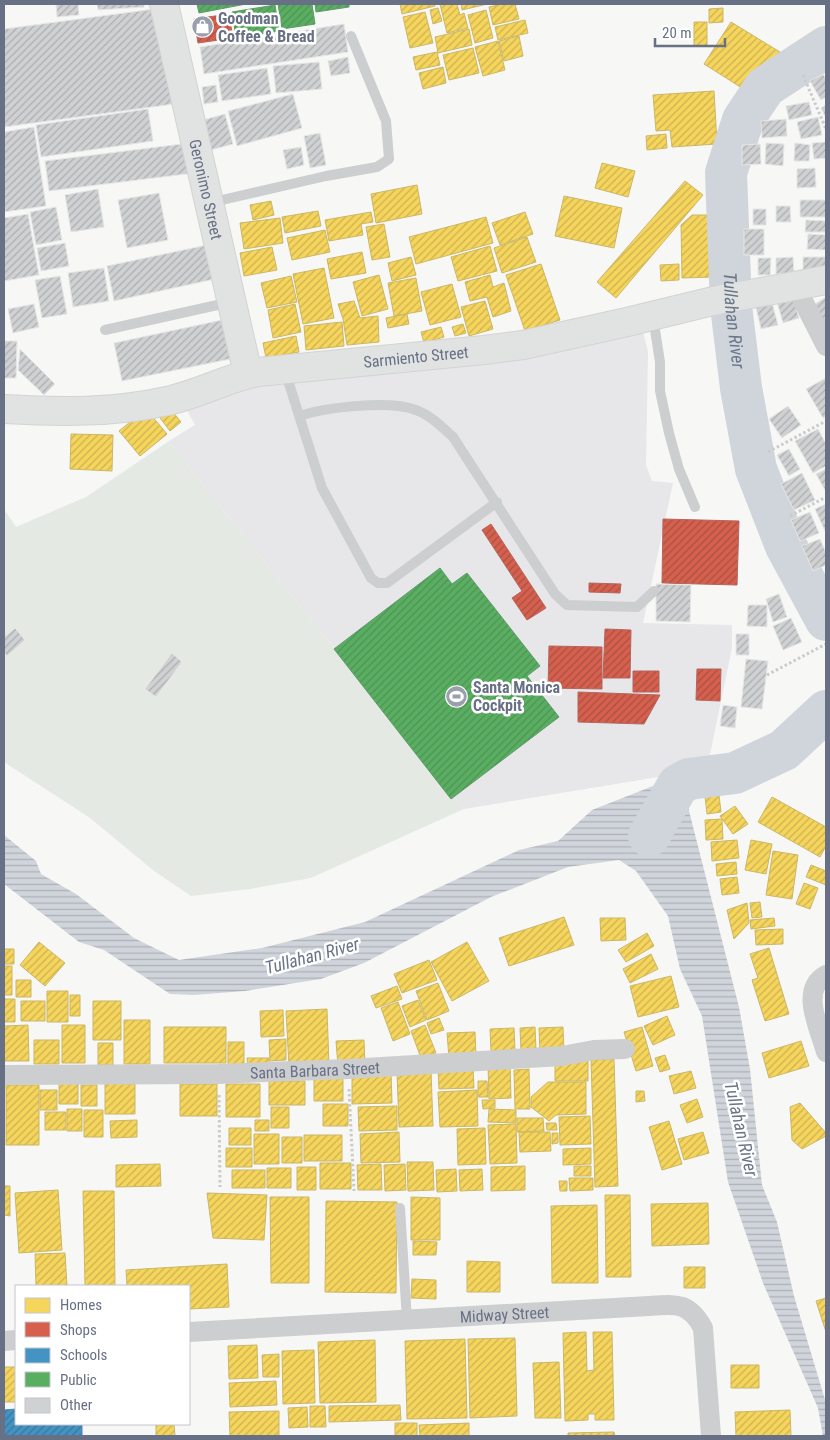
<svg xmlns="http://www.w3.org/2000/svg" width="830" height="1440" font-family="'Roboto Condensed',sans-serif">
	<defs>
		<pattern id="water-rules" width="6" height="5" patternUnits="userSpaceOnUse" patternTransform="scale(1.25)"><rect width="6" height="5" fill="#d0d5db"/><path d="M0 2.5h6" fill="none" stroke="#adb1b7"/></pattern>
		<pattern id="homes-hatch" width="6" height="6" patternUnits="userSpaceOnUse" patternTransform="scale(1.25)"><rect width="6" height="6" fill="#f6d55c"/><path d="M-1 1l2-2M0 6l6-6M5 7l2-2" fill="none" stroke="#cbb152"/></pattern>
		<pattern id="shops-hatch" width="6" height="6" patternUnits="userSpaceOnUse" patternTransform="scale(1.25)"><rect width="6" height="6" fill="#d6604d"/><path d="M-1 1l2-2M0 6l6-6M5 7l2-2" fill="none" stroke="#a85044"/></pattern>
		<pattern id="schools-hatch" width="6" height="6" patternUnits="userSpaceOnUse" patternTransform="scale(1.25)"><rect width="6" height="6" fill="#4393c3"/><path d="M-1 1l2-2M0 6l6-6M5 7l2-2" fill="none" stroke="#3a779c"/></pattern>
		<pattern id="public-hatch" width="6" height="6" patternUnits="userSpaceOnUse" patternTransform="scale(1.25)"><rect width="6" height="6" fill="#5aae61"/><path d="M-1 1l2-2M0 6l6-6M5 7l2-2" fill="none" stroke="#4e9256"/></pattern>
		<pattern id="building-hatch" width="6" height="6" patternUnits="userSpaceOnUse" patternTransform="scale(1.25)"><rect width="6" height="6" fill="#d0d1d2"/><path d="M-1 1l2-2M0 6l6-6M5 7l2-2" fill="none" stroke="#adaeb0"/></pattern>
	</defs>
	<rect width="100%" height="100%" fill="#f7f7f6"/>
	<path fill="#e7e7e9" d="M642,328L648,352L646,465L652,481L673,483L643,623L732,625V648L707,769L464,809L226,514L169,441L195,425L182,401L262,374Z"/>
	<path fill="#e5e9e4" d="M169,441L226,514L464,809L311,878L250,889L191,896L154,871L90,818L4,762V509L16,527L86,497Z"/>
	<path fill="url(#water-rules)" d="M663,782L678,785L687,803L739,1007L750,1069L762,1185L777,1222L794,1296L826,1403V1436H823L818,1408L763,1283L728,1182L702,1016L680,969L668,916L636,871L619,860L568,867L491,897L364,963L321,979L245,991L194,995L170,994L104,950L79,942L4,884V835L36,861L41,874L76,894L134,938L179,960L262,948L365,922L519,850L558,841L592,810Z"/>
	<path fill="url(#homes-hatch)" stroke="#cbb768" d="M400,4H434L435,6L402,14Z
		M440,4H457L460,15L464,13L468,28L447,33Z
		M461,4H487L462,10Z
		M503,4H515L519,19L493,25L489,7Z
		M438,8L442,21L433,24L430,10Z
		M723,8V22L709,23V9Z
		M486,10L493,38L475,43L468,15Z
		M425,12L433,43L410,48L403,17Z
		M525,20L528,33L498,40L495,27Z
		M694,22H707V46H694Z
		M731,22L780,52L753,95L704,64Z
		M469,29L472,45L438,53L435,37Z
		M519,36L523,56L504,61L499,41Z
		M498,41L505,70L483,76L475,47Z
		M473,48L479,73L449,80L443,55Z
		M437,52L440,65L416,70L413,57Z
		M443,67L446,83L423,89L419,73Z
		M714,91L717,144L672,147L670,130L656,131L653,95Z
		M666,134L667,148L647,150L646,136Z
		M602,163L635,171L628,197L595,188Z
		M685,181L703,195L616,298L597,282Z
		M417,185L422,214L376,223L371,194Z
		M564,196L622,208L614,248L555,236Z
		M271,201L274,215L253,220L250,205Z
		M318,211L321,226L285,233L282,217Z
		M371,212L373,222L361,224L363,235L329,241L325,220Z
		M525,212L533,234L500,245L492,223Z
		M692,215H711L713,277L682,278L681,225Z
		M486,217L493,243L416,264L409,237Z
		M280,218L283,243L244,249L240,223Z
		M384,224L390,257L372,260L366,227Z
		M325,230L330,252L292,260L287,238Z
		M527,237L536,262L502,273L494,248Z
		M490,246L497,271L458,281L451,257Z
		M272,247L277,270L244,276L240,253Z
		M362,252L366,273L331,279L327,259Z
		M411,257L416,275L392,281L388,263Z
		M541,264L560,320L525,331L506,275Z
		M679,264V280L661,281L660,265Z
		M324,268L334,318L303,324L293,274Z
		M379,275L388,309L362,316L353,282Z
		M490,275L493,287L504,283L511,311L493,317L487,297L470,301L465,282Z
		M291,276L297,302L267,308L261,283Z
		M416,278L422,311L394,316L388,283Z
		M452,284L461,317L430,325L421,292Z
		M354,301L360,318L378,316L379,342L347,345L343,319L338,304Z
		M485,301L493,329L469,336L461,307Z
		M295,304L301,332L273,338L268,310Z
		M407,314L409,324L388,328L386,318Z
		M342,322L344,346L306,350L304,326Z
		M463,324L466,333L455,336L452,327Z
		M441,327L444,337L424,343L421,332Z
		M296,336L299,352L266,358L263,343Z
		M168,406L181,422L170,431L157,414Z
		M146,409L167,434L140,456L119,431Z
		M71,434L113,435L112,471L70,469Z
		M719,795L721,812L707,814L705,797Z
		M772,797L826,827V846L820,857L758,822Z
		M735,806L748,824L733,834L720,816Z
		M722,819L723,839L706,840L705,820Z
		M737,840L739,858L712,861L711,842Z
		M751,840L772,844L766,874L745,870Z
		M773,851L798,855L792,899L766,895Z
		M736,862L737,874L717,876L716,864Z
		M811,865L826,871V885L806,877Z
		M737,877L739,893L722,895L720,879Z
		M804,883L818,888L810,909L796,904Z
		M760,902L762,917L752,918L750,903Z
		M747,903L749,923L734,939L727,910Z
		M564,917L574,945L509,966L499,938Z
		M600,918H625L626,940L601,941Z
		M774,918L775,926L751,929L750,920Z
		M783,929V944L756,945L755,930Z
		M647,933L654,946L626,962L618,950Z
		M39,942L65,963L45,986L20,965Z
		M467,942L489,981L452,1001L431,962Z
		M769,948L789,1014L765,1021L752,980L758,978L750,954Z
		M4,949H14V964H4Z
		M651,954L658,969L630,983L623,969Z
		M429,960L437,980L402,993L394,974Z
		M4,966H12V995H4Z
		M671,976L679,1007L638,1017L630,986Z
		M16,980H31V997H16Z
		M438,983L449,1011L427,1020L416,991Z
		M397,986L402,999L376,1008L371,996Z
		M47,991H68V1022H47Z
		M70,995H80V1016H70Z
		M4,999H15V1022H4Z
		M418,1000L426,1020L410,1027L402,1006Z
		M21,1001H45V1021H21Z
		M93,1001H121V1040H93Z
		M398,1002L410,1034L393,1041L381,1008Z
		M327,1009L329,1065L289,1066L286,1011Z
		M283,1010L284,1036L261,1037L260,1011Z
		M667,1016L675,1035L653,1045L644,1026Z
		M439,1018L444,1030L431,1034L427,1023Z
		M124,1020H150V1064H124Z
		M28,1025L29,1061H4V1026Z
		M62,1025H85V1063H62Z
		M425,1025L436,1053L421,1058L411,1031Z
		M164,1027H226V1063H164Z
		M535,1027L536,1050L521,1051L520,1028Z
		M563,1027L564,1053L540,1054L539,1028Z
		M642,1027L653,1066L636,1071L624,1032Z
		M514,1028L515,1050L491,1051L490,1029Z
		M475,1032L476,1057L449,1058L447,1033Z
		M286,1039V1060L270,1061L269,1040Z
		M34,1040H59V1064H34Z
		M364,1040L365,1065L338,1066L336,1041Z
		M801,1041L809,1066L769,1078L762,1053Z
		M228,1042H244V1066H228Z
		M98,1043H113V1065H98Z
		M665,1055L670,1069L660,1072L655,1058Z
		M247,1058H269V1069L248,1070Z
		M614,1059L618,1186L595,1187L591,1060Z
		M555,1060H588V1081H555Z
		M510,1063L511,1098L489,1099L488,1064Z
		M473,1067L474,1088L439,1089L438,1069Z
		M529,1069L530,1109H515L514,1070Z
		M431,1071L433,1126L399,1127L397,1072Z
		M691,1071L696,1088L674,1094L669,1076Z
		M391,1072L392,1103L352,1104V1074Z
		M314,1078H343V1101H314Z
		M59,1081H78V1104H59Z
		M269,1081H305V1105H269Z
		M478,1081H487L488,1097H478Z
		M548,1082H586V1114L556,1115L549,1121L531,1107V1097Z
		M105,1083L135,1084V1114H105Z
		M180,1084H217V1116H180Z
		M226,1084H260V1117H226Z
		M6,1085H39V1145H6Z
		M81,1085H97V1106H81Z
		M40,1090H57V1110H40Z
		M477,1090L478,1126L440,1127L438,1092Z
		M636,1091H644L645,1101L636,1102Z
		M697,1099L703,1117L687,1123L680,1105Z
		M482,1100H495V1108L483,1109Z
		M800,1103L826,1133V1136L802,1149L792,1140L790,1107Z
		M323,1104H348V1126H323Z
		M397,1106V1130L359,1131L358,1107Z
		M271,1107H289V1128H271Z
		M67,1109H82V1131H67Z
		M489,1109L516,1110V1123L488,1122Z
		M84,1110H103V1137H84Z
		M45,1112H66V1130H45Z
		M590,1116L591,1144L560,1145L559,1117Z
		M517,1118H543L544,1131L517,1132Z
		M137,1120V1137L111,1138L110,1121Z
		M255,1120H269V1131H255Z
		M669,1121L682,1164L662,1170L649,1127Z
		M546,1123H556L557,1130H547Z
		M516,1124L517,1163L490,1164L488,1125Z
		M229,1128H251V1145H229Z
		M485,1128L486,1164L458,1165L457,1129Z
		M399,1132L400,1162L361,1163L360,1134Z
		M519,1132H550L551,1151L520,1152Z
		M703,1132L709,1153L684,1160L678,1139Z
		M552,1133H558V1143L552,1144Z
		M254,1134H279V1164H254Z
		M304,1135H342V1161H304Z
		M282,1137H302V1163H282Z
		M226,1148H252V1167H226Z
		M591,1148V1164L563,1165V1149Z
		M407,1162H433L434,1190L408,1191Z
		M320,1163H351V1189H320Z
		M160,1164L161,1186L116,1187V1165Z
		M381,1164L382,1190H358L357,1165Z
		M405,1164L406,1190L385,1191L384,1165Z
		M525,1166V1190L491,1191V1167Z
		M574,1166H591V1176H574Z
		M297,1167H316V1190H297Z
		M267,1168H291V1188H267Z
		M456,1169L457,1191L437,1192L436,1170Z
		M482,1169L483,1190L460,1191L459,1170Z
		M232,1170H265V1188H232Z
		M569,1178H593V1190L570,1191Z
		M559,1181H567V1191H560Z
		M4,1186H10V1216L4,1215Z
		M58,1190L62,1250L19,1253L15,1193Z
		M83,1191H114L115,1286H85Z
		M207,1193L267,1195L264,1240L213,1238Z
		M605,1195H630L631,1277H606Z
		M270,1197H309V1283H271Z
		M411,1197L440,1198V1240H411Z
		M326,1201L397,1202L396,1293L325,1292Z
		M708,1203L709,1244L652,1246L651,1204Z
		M597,1205L598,1283H552L551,1206Z
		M413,1241L437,1242L436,1255H413Z
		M65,1253L67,1286H36L35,1254Z
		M467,1261L500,1262V1292H467Z
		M227,1264L229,1307L189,1309V1286H127L126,1270Z
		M684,1267H705V1288H684Z
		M412,1279L436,1280V1299L411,1298Z
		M826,1298V1332L816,1301Z
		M586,1332L587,1371L594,1370L593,1332H612L614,1420H595V1414H588V1420L565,1421L563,1333Z
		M515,1338L517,1416L470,1418L468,1339Z
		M465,1339L467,1418L407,1419L405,1341Z
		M375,1340L376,1402L320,1403L318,1342Z
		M257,1345L258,1378L229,1379L228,1346Z
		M314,1350L315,1403L283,1404L282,1351Z
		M279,1354V1377H263L262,1355Z
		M559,1362L561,1418H535L533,1363Z
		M731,1365H759V1388H731Z
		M4,1367H16V1402H4Z
		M276,1381L277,1405L230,1407L229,1383Z
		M400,1405L401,1420L329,1422V1406Z
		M310,1406H325L326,1427H310Z
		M307,1407L308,1427L289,1428L288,1408Z
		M790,1410L791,1436H736L735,1412Z
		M279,1411V1436H230L229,1412Z
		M395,1423H417V1436H395Z
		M469,1423V1436H420L419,1425Z
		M156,1424H174L175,1436H156Z
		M614,1432L615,1436H568V1433Z"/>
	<path fill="url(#shops-hatch)" stroke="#b5655e" d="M229,14L233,38L198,43L194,19Z
		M663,519L739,521L737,585L662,583Z
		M491,524L546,608L527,620L512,598L522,591L482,530Z
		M589,583L621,584L620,593L589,592Z
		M605,629L631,630L630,678H603Z
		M549,646L602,647V689L548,688Z
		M697,669H721L720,701L696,700Z
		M633,671H659V692H633Z
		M578,692L660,695L644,724L578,722Z"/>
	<path fill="url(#schools-hatch)" stroke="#4e88b0" d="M16,1409V1424H82V1436H4V1410Z"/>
	<path fill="url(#public-hatch)" stroke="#5e9b6c" d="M197,4H246L199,13Z
		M278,4H312L315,24L282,29Z
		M315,4H349V7L316,12Z
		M275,5L279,31L236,38L232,12Z
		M440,568L452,584L467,573L540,666L527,676L559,717L451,799L334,649Z"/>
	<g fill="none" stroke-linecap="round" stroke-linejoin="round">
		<g stroke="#d0d5db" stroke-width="42">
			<path id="s1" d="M826,47L765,87L743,120L726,173L731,306L741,388L756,469L786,546L826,620"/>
			<path d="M649,836L678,785L689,779L735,773L784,750L826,711"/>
		</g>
	</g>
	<path fill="url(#building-hatch)" stroke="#e6e6e6" d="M56,4H78L79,15L57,17Z
		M97,4H144V7L98,10Z
		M162,8L174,104L4,127V29Z
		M344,24L348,52L204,74L200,47Z
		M348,57L350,73L331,76L328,61Z
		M319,62L322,89L276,93L273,66Z
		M267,68L271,94L222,101L218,75Z
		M823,74L826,79V97L821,100L810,81Z
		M216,85L218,102L204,104L202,87Z
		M293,94L302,128L237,146L228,111Z
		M809,102L812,115L789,120L786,106Z
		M826,105V118L821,108Z
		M148,109L153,141L41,157L36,125Z
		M225,114L233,144L211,150L203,120Z
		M818,117L822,135L801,139L797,122Z
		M786,119L787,136L762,138L761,121Z
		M34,127L46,206L4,212V132Z
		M320,133L326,165L310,168L304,136Z
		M826,142V158L814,159L812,143Z
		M190,143L194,173L49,191L45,161Z
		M766,143L784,144L783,166L765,164Z
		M795,143L810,145L809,161H794Z
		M760,144L761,164L742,165V145Z
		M301,147L304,165L287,169L283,150Z
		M815,168L816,187L797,188V169Z
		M98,189L104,227L71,232L65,195Z
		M159,193L168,240L127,248L118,200Z
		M800,200H826V217H800Z
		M776,206H790L791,222H776Z
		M56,207L62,240L36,245L30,212Z
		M753,209H766V225H753Z
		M28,214L39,275L4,281V218Z
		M806,220L826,221V232H805Z
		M744,229H764V255H744Z
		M808,234L826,235V250L807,249Z
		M65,243L69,266L41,271L37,248Z
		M207,245L215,279L114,301L107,266Z
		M793,257L794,273L776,274V258Z
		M803,257H826V271H803Z
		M758,258H771L770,275H758Z
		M104,268L109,301L73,307L68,273Z
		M60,276L67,314L42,318L35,280Z
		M826,297V330L812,306Z
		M793,298L799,318L783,323L777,302Z
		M771,299L778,325L761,329L755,303Z
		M34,304L39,327L13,333L8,309Z
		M227,319L235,358L122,381L114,343Z
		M4,341H17L16,378H4Z
		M20,349L55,384L44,395L18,370Z
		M826,378V416L823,418L806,389Z
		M788,406L801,425L782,438L769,419Z
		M818,429L826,444V466L813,473L795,441Z
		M789,449L800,469L789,476L777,455Z
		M826,469V492L816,474Z
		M802,473L815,500L794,510L781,484Z
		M826,504V530L825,531L815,509Z
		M810,512L819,533L800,541L791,520Z
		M820,539L826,553V565L813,571L802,546Z
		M656,584L691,585L690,622L656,621Z
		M779,594L787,617L773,622L766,599Z
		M748,605H767V627L747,626Z
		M791,618L802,642L783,650L773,626Z
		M15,628L25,640L7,656L4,652V637Z
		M736,634H749V655H736Z
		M172,653L182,662L156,697L145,689Z
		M746,659L768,661L762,709L741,707Z
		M723,705L737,707L735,728L720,726Z"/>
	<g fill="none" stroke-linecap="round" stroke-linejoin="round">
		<defs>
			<g id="secondary">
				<path id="s4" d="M164,4L248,374"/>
				<path id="s5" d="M4,409C58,412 114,413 167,401C199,394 227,378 258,372L484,350L523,345L627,322L713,301L826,280"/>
			</g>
		</defs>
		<use href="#secondary" stroke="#d3d3d4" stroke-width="30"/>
		<path stroke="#cbcbcc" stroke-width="3" stroke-dasharray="2.5 2.5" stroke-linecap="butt" d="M803,75L826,129
			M768,452L826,421
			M790,516L826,497
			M767,675L826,644
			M349,1089L354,1191
			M219,1095L220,1187"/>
		<path stroke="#cdced0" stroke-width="10" d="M209,203L326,176L377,167L389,159L386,121L351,36
			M653,317L660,362V391L669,433L679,469L695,507
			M105,330L231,302
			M285,371L322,488L371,578L378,583H387L497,502
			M300,416C326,407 390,400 416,410C430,415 442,427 453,437L555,594L567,605L637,607L654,591
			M400,1208L407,1320"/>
		<g stroke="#cdced0" stroke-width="20">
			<path d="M795,285L826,346"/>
			<path d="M826,975C799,990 820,1029 826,1052"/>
			<path id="s2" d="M4,1075L218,1074L348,1069L562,1056L594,1050L625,1049"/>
			<path id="s3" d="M189,1332L649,1306C676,1304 689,1302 703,1328L711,1436"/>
			<path d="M4,1341L16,1340"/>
		</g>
		<use href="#secondary" stroke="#e1e2e2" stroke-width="28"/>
	</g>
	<defs>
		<symbol id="shop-disc" viewBox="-11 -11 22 22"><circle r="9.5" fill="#9a9fad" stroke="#fff"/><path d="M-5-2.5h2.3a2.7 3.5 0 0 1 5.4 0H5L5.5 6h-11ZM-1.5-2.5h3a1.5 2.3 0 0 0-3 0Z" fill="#fff"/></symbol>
		<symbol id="stadium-disc" viewBox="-11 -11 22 22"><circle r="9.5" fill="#9a9fad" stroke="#fff"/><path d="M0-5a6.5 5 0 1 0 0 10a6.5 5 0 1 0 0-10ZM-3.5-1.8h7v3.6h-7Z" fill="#fff"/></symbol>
	</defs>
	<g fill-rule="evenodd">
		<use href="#shop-disc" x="190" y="14" width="25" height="25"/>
		<use href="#stadium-disc" x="444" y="684" width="25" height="25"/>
	</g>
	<g text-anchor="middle" stroke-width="5" stroke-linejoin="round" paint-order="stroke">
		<g font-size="16" font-weight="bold" fill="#687085" stroke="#fff" text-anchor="start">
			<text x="218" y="24">Goodman<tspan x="218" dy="18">Coffee &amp; Bread</tspan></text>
			<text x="473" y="693">Santa Monica<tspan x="473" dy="18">Cockpit</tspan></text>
		</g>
		<g font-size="16" fill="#687085" stroke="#fff">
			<text dy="6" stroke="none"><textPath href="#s4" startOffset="190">Geronimo Street</textPath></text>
			<text dy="6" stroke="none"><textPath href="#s5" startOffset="418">Sarmiento Street</textPath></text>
			<text dy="6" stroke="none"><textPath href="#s2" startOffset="311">Santa Barbara Street</textPath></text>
			<text dy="6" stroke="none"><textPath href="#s3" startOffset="316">Midway Street</textPath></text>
		</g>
		<g font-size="18" font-style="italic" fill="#697688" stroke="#fff">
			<text dy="6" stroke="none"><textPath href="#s1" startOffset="316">Tullahan River</textPath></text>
			<text transform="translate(312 956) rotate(-15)" y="6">Tullahan River</text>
			<text transform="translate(741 1129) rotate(77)" y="6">Tullahan River</text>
		</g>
	</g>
	<rect width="830" height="1440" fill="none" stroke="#687085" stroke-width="10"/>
	<rect x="15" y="1285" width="175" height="140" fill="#ffffff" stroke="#c3c6ce"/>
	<rect x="25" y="1298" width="25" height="15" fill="#f6d55c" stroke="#c3c6ce"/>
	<text x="60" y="1310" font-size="15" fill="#687085">Homes</text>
	<rect x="25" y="1322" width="25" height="15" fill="#d6604d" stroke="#c3c6ce"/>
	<text x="60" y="1335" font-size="15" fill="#687085">Shops</text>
	<rect x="25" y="1348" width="25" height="15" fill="#4393c3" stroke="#c3c6ce"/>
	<text x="60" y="1360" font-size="15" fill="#687085">Schools</text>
	<rect x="25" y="1372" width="25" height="15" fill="#5aae61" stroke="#c3c6ce"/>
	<text x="60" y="1385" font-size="15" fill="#687085">Public</text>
	<rect x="25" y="1398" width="25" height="15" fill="#d0d1d2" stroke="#c3c6ce"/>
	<text x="60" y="1410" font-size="15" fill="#687085">Other</text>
	<path d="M655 38v8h70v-8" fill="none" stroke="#687085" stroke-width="2.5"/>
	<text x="662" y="38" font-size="15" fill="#687085" stroke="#ffffff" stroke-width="4" paint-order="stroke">20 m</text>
</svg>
